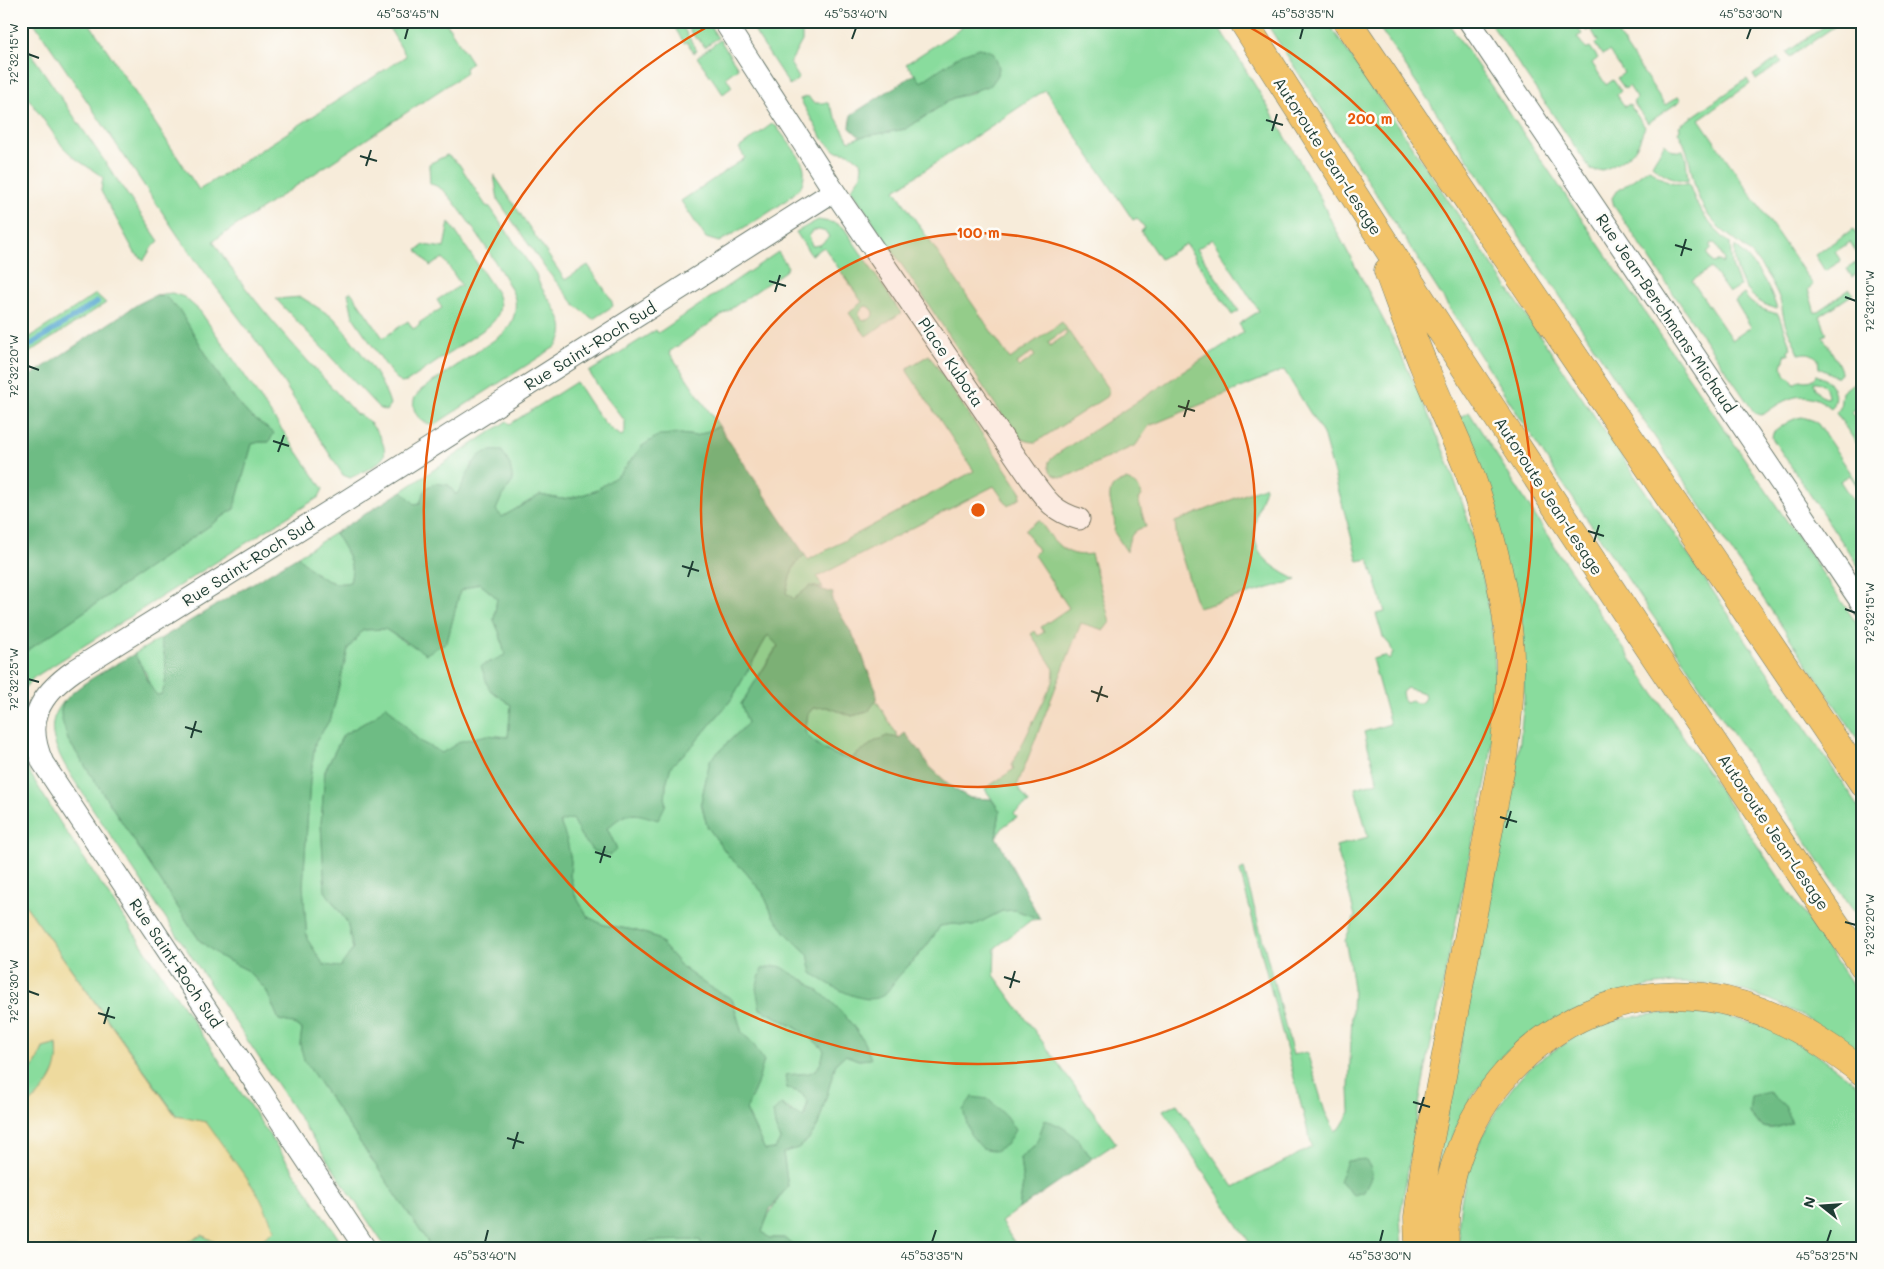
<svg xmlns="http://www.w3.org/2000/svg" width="1884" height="1269" font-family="Mali,sans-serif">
	<rect width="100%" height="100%" fill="#fdfcf7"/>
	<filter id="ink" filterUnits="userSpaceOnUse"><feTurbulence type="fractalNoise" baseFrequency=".02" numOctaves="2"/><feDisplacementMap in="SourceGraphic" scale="10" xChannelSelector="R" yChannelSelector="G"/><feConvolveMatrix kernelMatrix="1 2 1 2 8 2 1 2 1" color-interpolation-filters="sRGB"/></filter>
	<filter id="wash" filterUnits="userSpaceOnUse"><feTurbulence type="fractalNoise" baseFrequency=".0096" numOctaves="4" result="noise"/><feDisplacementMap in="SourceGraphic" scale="20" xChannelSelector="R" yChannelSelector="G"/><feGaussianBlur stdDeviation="1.12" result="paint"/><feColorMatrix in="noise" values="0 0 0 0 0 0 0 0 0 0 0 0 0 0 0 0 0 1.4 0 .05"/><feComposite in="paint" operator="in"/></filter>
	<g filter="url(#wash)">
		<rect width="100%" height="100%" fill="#f7ecda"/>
		<path fill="#89dc9d" stroke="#548c68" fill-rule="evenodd" d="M33,21H88L199,190L406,56L385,21H445L472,63L465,68L466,73L213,241C252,304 306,358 356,414C359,415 364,417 366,419C375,427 392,451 381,460C373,468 360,473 350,478L343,475L260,346L183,243Z
			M683,21H707L718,38L704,47L698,38L696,39Z
			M758,21H792L802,33V41L790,63L799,78L790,86L756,34L754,27Z
			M959,21H1215C1249,74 1281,128 1312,183C1322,200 1329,218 1338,234C1416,379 1508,553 1494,723C1491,768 1478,818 1468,863C1453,938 1437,1012 1422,1087L1400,1217L1402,1248H1253L1163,1110L1177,1104L1234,1187L1312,1147L1240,871L1244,869L1293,1055L1307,1052L1325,1112L1335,1131L1341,1127L1350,1112L1349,1088L1353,988L1349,960L1345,941L1355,916L1336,846L1368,837L1355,788L1378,782L1364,732L1390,724L1372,659L1385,656L1389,660L1393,653L1390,645L1383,637L1376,614L1385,612L1369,559L1358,561L1323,434L1284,370L1149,426L1136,445L1066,477C1054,478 1047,472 1049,461L1057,454L1244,332L1239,324L1259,311L1212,239L1197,249L1239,311L1232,315L1186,244L1160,259L1141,231L1145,228L1137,218L1133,220L1045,90L895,190L1010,359L1062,322L1108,389V393L1106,397L1036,442C1026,442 1020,439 1013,431L851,189L861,175L862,163L849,153L835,151L822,138L800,99L808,96L813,103H828L849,141L860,137L906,129L953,98L972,93L982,87L991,84L937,72L921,82L906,64L962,28ZM1065,330L1067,334L1050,346L1048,342ZM1032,352L1035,356L1019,367L1016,364ZM1407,688L1424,693L1425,698L1421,703H1416L1412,700L1406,702L1403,698L1402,692Z
			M1265,21H1327L1863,813V925L1551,466Z
			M1375,21H1447L1863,633V747Z
			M1489,21H1573L1582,34L1577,37L1586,49L1590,47L1598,58L1592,63L1606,85L1613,80L1621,91L1617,95L1625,107L1629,104L1645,127C1641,134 1640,143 1635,149C1628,158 1602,175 1591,170Z
			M1579,21H1609L1665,105L1678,97L1680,98V101L1648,123L1633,102L1637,98L1629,86L1625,89L1617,78L1624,73L1609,51L1602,55L1595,44L1598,41L1591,29L1586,31Z
			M1832,21L1835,26L1790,57L1787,52Z
			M681,24L697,51L694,53L687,42L684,43L675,28Z
			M21,39L159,241L152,247L144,260L135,253L101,191L103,177L76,159L63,147L21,88Z
			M720,40L738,68L726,77L732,87L723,94L697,57Z
			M1778,58L1782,62L1756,80L1753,75Z
			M1747,79L1750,84L1699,119L1813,285L1808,289L1815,313L1850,289L1853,294L1820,316L1827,334L1823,336C1827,346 1842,366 1841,374L1837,377L1819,368L1818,359C1812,353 1808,352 1799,354C1795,343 1789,334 1785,323C1783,315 1782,307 1780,300C1774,284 1763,267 1752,255C1737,239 1716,230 1705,210C1689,185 1694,156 1678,132L1680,129L1679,126Z
			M772,124L776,126C783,136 799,154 803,165C805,170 804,179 802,184C791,203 739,230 719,242L706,238L681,201L745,158L739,148Z
			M1665,143C1669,150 1675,153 1683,150L1686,158L1688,181C1673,180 1662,174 1652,165Z
			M447,155L459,164L486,206L490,207L536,274C542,300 578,322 555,347L434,425C422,424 411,413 414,400C415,396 419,393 421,390L503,334C512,324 517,314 515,299C512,284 459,205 446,193C442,189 436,185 430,184L429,164Z
			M1649,168C1660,179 1672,185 1689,184C1697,209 1710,227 1730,243L1732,266L1740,286L1729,293L1711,268L1692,281L1732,340L1751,327L1735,301L1744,294C1750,306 1766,311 1778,314L1791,348L1788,350L1789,354H1786L1782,366L1786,376L1791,379L1794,384L1800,380C1806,382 1813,381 1816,375C1832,380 1840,394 1831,408C1806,387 1787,397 1764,414L1760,415L1754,412L1614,206L1612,198L1615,193ZM1713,243L1716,244L1724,260L1723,263L1719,261L1713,263L1707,254L1711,249V244ZM1813,382C1823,381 1828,389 1828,398C1819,397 1815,391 1813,382Z
			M494,175L565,280L588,265L611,299L613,306L593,319L576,306L545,268L498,200Z
			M818,220L835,223L844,228L901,313L866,336L849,313L862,302L824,247L811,255L796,232ZM819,230L826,232L829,237L820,245L812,246L809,235L812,231ZM866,306L871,308L874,312C872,320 867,322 860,318C858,311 861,309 866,306Z
			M449,222L497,293C503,308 499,318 486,328L407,382L401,383L391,373L353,317L348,293L351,292L383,338L408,321L413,329L420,325L419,323L442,308L437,300L461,285L443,258L430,266L417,250L424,245L444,248Z
			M1853,229L1863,244V270L1852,277L1847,269L1861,259L1850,242L1835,252L1841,261L1825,271L1815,255Z
			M1735,246C1755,263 1769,284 1777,309C1749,303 1732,274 1735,246Z
			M778,252L788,267L785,271L669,352L719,426L697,436L680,434L642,446L620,474L595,491L575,497L561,499L540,495L502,517L496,510L502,496L513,481L472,463L463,486L456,495L426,488L420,503L415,504L402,491L507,421L510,424L576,382C587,397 604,430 622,436L625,431V421L602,392L589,372L656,330L658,333Z
			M172,293L184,297L200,311L323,489L319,497L33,678L21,692V655L234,509L252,444L259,442H269L273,433L249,415L229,392L180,311L166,297L156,295Z
			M96,294L106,303L21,358V343Z
			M301,297L334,318L341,326C358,350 382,376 390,404L386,411L379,408L276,299Z
			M929,355L1021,492L1020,498L1008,506L994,486L817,577L823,588L810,586L794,599L786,593C789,580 792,562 805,555L808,560L974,471L907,371L909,367Z
			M1852,384H1859L1863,386V412L1859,407L1851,412L1863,429V453L1836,413L1840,408L1842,392Z
			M1469,412L1560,555L1863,1001V1055L1803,1016L1771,1000L1737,989L1703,983H1673L1648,986L1514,1049L1493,1070L1472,1097L1460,1120L1446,1154L1434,1241L1427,1214L1501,841L1520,741L1524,700L1523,656L1456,419Z
			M1802,417L1812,420L1818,424L1863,491V495L1850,475L1840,481L1859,510L1863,508V573L1772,438L1773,433C1782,426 1790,419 1802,417Z
			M1126,480C1135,483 1139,487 1142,496L1138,499L1146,527C1132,529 1128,539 1127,552L1114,532C1119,511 1095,489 1126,480Z
			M1266,486C1248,535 1246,555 1297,580L1198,608L1177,541L1175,522Z
			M1039,520C1052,539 1064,559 1091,554L1110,622L1104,630L1081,623L1017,786L1029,803L1014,813L1017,817L1004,826L996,837L1000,811L985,789L1014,769L1012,765L1053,682L1054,669L1031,634L1035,631L1038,636L1044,632L1041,627L1069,608L1034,555L1038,550L1025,530Z
			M335,533C344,548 356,564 350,582C327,588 312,571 298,556Z
			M479,583L497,598L494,620L500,634L505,655L489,689L511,705L508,737C479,734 467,738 442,753L419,741L386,705L373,718L343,735L325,771L321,824L325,891L347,922L353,949L340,968L323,965L307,940L303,886L310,780L315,743L331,718L348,649L363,630L385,629L406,643L447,642L460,591Z
			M768,635L778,645L741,704L748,723L710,760L701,802L707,826L730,858L742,868L763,893L773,916L787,934L808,954L812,973C829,985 846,993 867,999C896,978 922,958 940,926L953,924L973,926L1002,911L1015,910L1040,919L1031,920L995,948L994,975L1116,1143L1092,1159L1080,1142L1045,1120L1036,1144L1020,1158L1023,1184L1019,1209L1001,1222L1018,1248H798L784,1238H769L762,1232C768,1213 776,1202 788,1186L783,1153L798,1148L809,1139L818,1125L836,1063L845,1055L858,1060L870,1059C863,1028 827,997 803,979L760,1009C783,1021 806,1031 824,1050L822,1063L810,1074H795L787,1088L801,1093L808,1102L803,1118L781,1104L775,1126L780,1140L775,1149L765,1150L746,1110L757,1084L752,1042L742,1033L732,999L705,984L683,968L656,937L634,930L604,925L588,917L575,895L570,876L571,861L560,821L572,818L581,836L593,851L617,849L607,828L623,815L638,814L665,806L666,784L671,766L693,745L731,700Z
			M160,639C166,656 169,676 162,694L157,695L151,689L146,673L134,654Z
			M876,700L899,738L887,736L874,742L850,759C831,754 817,748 805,732L808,714L813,708L827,707L852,716L868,712Z
			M64,701L61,711L68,740L200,941L221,957L247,970L266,990L279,1020L292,1023L302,1029L300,1044L304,1060L432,1248H386L91,806C78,784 45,745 54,718C56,712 60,706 64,701Z
			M21,756L28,770L61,824L345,1248H175L202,1235L222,1246L258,1194L206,1123L177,1116L21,899Z
			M1674,1012L1721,1015L1767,1027L1815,1053L1863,1089V1248H1459C1454,1187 1482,1122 1521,1077C1533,1063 1551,1052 1566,1043C1574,1038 1583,1030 1592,1027C1619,1017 1646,1015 1674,1012ZM1785,1106L1791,1123C1770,1130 1763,1133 1749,1113Z
			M57,1044L58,1065L45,1090L21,1111V1080L36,1063L43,1048Z
			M701,1240L703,1248H639L648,1241Z"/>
		<path fill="#6ebc84" stroke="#467c5c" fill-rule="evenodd" d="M979,48L993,52L999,67L998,75L991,85L953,98L906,129L860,137L850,128L851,115L915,74L921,82L962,54Z
			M156,295L166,297L180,311L229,392L249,415L274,433L269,442H259L252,444L234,509L21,655V382L138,304Z
			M719,426L805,555C792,562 789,580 786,593L794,599L810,586L833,593L832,600L859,646L867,669L876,689V700L868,712L852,716L827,707L813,708L808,714L805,732C817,748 831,755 850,759L874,742L887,736L899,738L905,733L920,751L928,765L954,789L970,798L991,799L1000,811L996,837L1040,919L1015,910L1002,911L973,926L953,924L940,926C927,948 916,957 899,976C894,981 888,993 882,996C863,1007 826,983 812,973L808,954L787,934L773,916L763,893L742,868L730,858L707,826L701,802L710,760L748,723L741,704L778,646L768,635L731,700L693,745L671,766L666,784L665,806L658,820C632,812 629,810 607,828L617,849L610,855L593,851L581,836L572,819L560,822L567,840L571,861L570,876L575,895L588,917L604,925L634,930L656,937L683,968L705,984L732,999L742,1033L752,1042L764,1061L757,1084L746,1110L765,1150L775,1149L780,1140L775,1126L773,1112L781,1104L791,1112L804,1118L808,1102L801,1093L787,1088L785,1075C808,1072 819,1079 824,1050C806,1031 783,1020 760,1009L756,988L762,969C767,968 772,966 777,966C782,966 787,970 791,973C822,989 860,1024 871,1059L859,1060L845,1055L836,1063L818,1125L809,1139L798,1148L783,1153L788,1186L770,1209L762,1232L769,1238H784L798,1248H703L700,1240L649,1241L639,1248H432L304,1060L300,1044L302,1029L292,1023L279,1020L266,990L247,970L221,957L200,941L68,740C66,732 60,718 61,710C64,689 117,665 134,654C144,667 147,685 157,695L162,694C169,676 166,656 160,639L298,556C312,571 327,588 350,582C356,564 344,548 335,533L402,491L415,504L420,503L426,488L435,483L449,485L456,495C466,483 471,457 486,452C490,450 498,451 502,451L510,465L513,481L502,496L496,510L502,517L540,495L561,499L575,497L595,491L620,474L642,446L659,435L680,434L697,436ZM479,583L497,598L494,620L500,634L505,655L481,666L489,689L511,705L508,737L487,735L461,741L442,753L419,741L386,705L373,718L343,735L325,771L321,824L325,891L347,922L353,949L340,967L324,965L307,939L303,886L310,780L315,743L331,718L348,649L363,630L385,629L426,654L447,642L460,591Z
			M1769,1092L1785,1106L1792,1123C1770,1129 1764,1133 1749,1113L1751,1096Z
			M972,1097L988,1099L1006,1116L1015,1130L1006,1145L995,1151L982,1148L970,1134L963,1110Z
			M1045,1120C1070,1128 1077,1138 1092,1159L1019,1209L1023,1184L1020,1158L1036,1144Z
			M1365,1159C1376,1173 1371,1178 1364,1192L1354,1195L1339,1181L1347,1161Z"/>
		<path fill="#eeda9e" stroke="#868c69" d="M21,899L176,1116L206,1122L258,1194L275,1230L253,1246H222L202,1235L175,1248H21V1111C44,1091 61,1077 57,1044L43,1048L36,1063L21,1080Z"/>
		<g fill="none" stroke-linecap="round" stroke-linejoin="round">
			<path stroke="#58a8d2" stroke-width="5.5" d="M21,351L97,302"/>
		</g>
	</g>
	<g filter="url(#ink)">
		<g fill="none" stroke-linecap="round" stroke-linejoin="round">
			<defs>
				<path id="minor" d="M724,21L834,191L1031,479C1046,500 1054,512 1079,519
					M1469,21L1863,605
					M365,1248L43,763C24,721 39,695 75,670L346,501L834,191"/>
				<path id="highway" d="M1243,21C1444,339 1651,654 1863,965
					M1347,21L1863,783
					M1388,271C1400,303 1411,335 1424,366C1439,403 1456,438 1470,474C1488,524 1502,576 1508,628C1513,671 1509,714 1503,756L1425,1165L1418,1217L1419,1248
					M1445,1248C1437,1106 1559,979 1704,997C1764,1005 1815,1035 1863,1072"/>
			</defs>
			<use href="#minor" stroke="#6b7a6e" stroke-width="23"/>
			<use href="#highway" stroke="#6b7a6e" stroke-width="29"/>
			<use href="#minor" stroke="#fff" stroke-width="21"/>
			<use href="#highway" stroke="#f2c36a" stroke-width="28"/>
		</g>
	</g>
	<path fill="none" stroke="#1f3d34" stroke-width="2" d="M405,39L408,28M852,39L856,28M1300,39L1303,28M1747,39L1751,28M28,54L39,58M1266,120L1283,125M1272,131L1277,114M360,156L377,161M366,166L371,150M1675,245L1692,250M1681,256L1686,239M769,281L786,286M775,292L780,275M1845,297L1856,301M28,366L39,370M1178,406L1195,411M1184,417L1189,400M273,441L289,446M278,452L284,435M1588,531L1604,536M1594,542L1599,525M682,566L699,571M688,577L693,561M1845,609L1856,613M28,679L39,682M1091,691L1108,697M1097,702L1102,686M185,727L202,732M191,738L196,721M1500,817L1517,822M1506,828L1511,811M595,852L611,857M600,863L605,846M1845,922L1856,925M1004,977L1020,982M1010,988L1015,971M28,991L39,995M98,1013L115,1018M104,1024L109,1007M1413,1102L1430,1107M1419,1113L1424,1097M507,1138L524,1143M513,1149L518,1132M485,1242L488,1230M932,1242L936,1230M1380,1242L1383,1230M1827,1242L1831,1230"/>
	<circle cx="978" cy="510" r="277" fill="#e8590c" fill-opacity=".12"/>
	<g fill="none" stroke="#e8590c" stroke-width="2.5">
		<circle cx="978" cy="510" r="277"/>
		<path d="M1242 23A554 554 0 1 1 714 23"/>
	</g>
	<g text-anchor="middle" stroke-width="5" stroke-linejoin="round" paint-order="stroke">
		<g font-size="16" fill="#1f3d34" stroke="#fdfcf7">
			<text transform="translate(1328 156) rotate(57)" y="6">Autoroute Jean-Lesage</text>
			<text transform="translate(1666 313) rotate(56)" y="6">Rue Jean-Berchmans-Michaud</text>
			<text transform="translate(590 346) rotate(-32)" y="6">Rue Saint-Roch Sud</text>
			<text transform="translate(951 362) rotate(56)" y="6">Place Kubota</text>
			<text transform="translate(1549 496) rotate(57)" y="6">Autoroute Jean-Lesage</text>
			<text transform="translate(248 562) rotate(-32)" y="6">Rue Saint-Roch Sud</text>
			<text transform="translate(1774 832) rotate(56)" y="6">Autoroute Jean-Lesage</text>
			<text transform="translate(176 963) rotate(56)" y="6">Rue Saint-Roch Sud</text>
		</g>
	</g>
	<circle cx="978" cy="510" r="8" fill="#e8590c" stroke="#fdfcf7" stroke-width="2.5"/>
	<g font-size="15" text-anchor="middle" font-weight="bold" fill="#e8590c" stroke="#fdfcf7" stroke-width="5" stroke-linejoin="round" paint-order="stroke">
		<text x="1370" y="124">200 m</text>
		<text x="978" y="238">100 m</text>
	</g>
	<rect width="1884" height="1269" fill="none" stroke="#fdfcf7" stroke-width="55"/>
	<g transform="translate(1822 1206) rotate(287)" stroke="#fdfcf7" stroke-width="4" paint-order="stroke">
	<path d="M0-4L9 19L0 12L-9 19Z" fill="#1f3d34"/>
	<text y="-8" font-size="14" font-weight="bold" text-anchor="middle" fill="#1f3d34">N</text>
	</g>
	<rect x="28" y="28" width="1828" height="1214" fill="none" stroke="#1f3d34" stroke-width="2"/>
	<g font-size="12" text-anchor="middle" fill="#1f3d34">
		<text x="408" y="18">45°53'45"N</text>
		<text x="856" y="18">45°53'40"N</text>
		<text x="1303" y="18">45°53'35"N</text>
		<text x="1751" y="18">45°53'30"N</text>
		<text transform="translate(14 54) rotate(-90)" y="4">72°32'15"W</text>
		<text transform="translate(1870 301) rotate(-90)" y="4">72°32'10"W</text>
		<text transform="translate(14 366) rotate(-90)" y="4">72°32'20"W</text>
		<text transform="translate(1870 613) rotate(-90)" y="4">72°32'15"W</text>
		<text transform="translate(14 679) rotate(-90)" y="4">72°32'25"W</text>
		<text transform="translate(1870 925) rotate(-90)" y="4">72°32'20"W</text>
		<text transform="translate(14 991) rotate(-90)" y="4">72°32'30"W</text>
		<text x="485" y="1260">45°53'40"N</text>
		<text x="932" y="1260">45°53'35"N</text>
		<text x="1380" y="1260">45°53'30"N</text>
		<text x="1827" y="1260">45°53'25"N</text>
	</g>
</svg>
